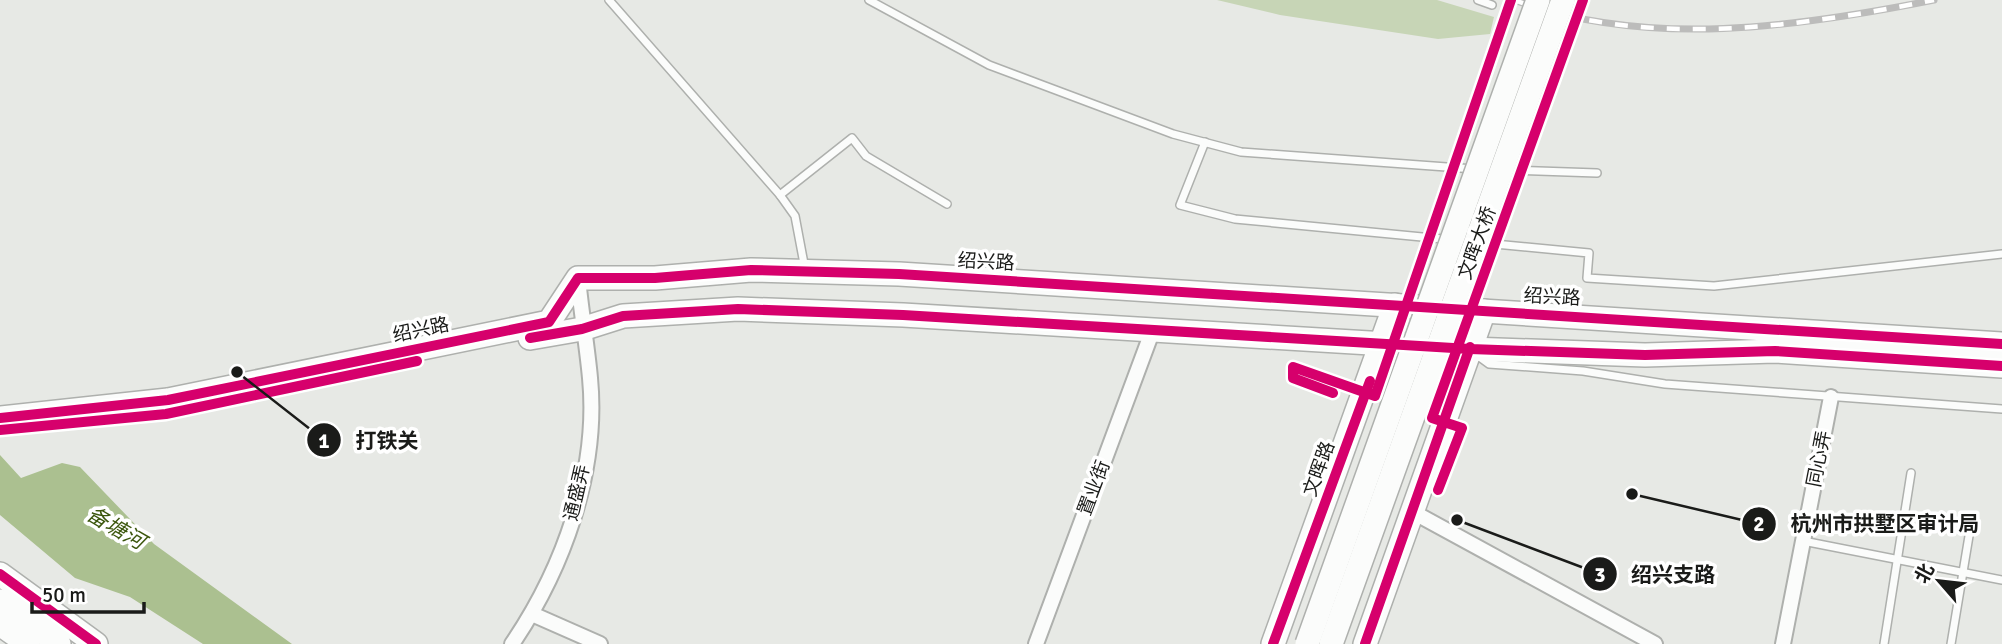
<svg xmlns="http://www.w3.org/2000/svg" width="2002" height="644" viewBox="0 0 2002 644" font-family="Signika,'Noto Sans SC',sans-serif">
	<style>
		.green { fill: #c7d5b6 }
		.water { fill: #abc090 }
		.lines { fill: none; stroke-linecap: round; stroke-linejoin: round }
		.service-casing { stroke: #aeb0ad; stroke-width: 10 }
		.minor-casing { stroke: #aeb0ad; stroke-width: 18 }
		.primary-casing { stroke: #aeb0ad; stroke-width: 26 }
		.service { stroke: #fbfcfb; stroke-width: 7 }
		.minor { stroke: #fbfcfb; stroke-width: 14 }
		.primary { stroke: #fbfcfb; stroke-width: 23 }
		.rail-casing { stroke: #bcbcbb; stroke-width: 7 }
		.rail { stroke: #fff; stroke-width: 4.5; stroke-dasharray: 13; stroke-linecap: butt }
		.primary-bridge-casing { stroke: #aeb0ad; stroke-width: 26; stroke-linecap: butt }
		.primary-bridge { stroke: #fbfcfb; stroke-width: 23 }
		.cycleway-casing { stroke: #fff; stroke-width: 15 }
		.cycleway { stroke: #d6006c; stroke-width: 10 }
		.labels { text-anchor: middle; dominant-baseline: central; stroke-width: 7; stroke-linejoin: round; paint-order: stroke }
		.street-label { font-size: 19px; fill: #1a1b19; stroke: #fff }
		.water-label { font-size: 21px; font-style: italic; fill: #3c570d; stroke: #fff }
		.leader { fill: none; stroke: #1a1b19; stroke-width: 2.5 }
		.callout-dot { fill: #1a1b19; stroke: #fff; stroke-width: 2.5 }
		.mark-label { font-size: 21px; text-anchor: middle; font-weight: bold; fill: #fff }
		.callout-label { font-size: 21px; text-anchor: middle; font-weight: bold; fill: #1a1b19; stroke: #fff; stroke-width: 7; stroke-linejoin: round; paint-order: stroke }
	</style>
	<rect width="100%" height="100%" fill="#e7e9e5"/>
	<!-- green -->
	<path class="green" d="M1217,0H1437L1494,17L1490,34L1438,39L1280,15Z"/>
	<!-- water -->
	<path class="water" d="M0,455L21,478L62,463L80,467L154,544L292,644H203L130,597L75,578L0,515Z"/>
	<g class="lines">
		<defs>
			<g id="service">
				<path d="M609,0L780,195L795,216L805,269"/>
				<path d="M869,0L989,65L1173,134L1241,152L1474,169"/>
				<path d="M1478,0L1492,5"/>
				<path d="M1205,142L1180,205L1235,219L1589,253L1587,278L1714,286L2002,254"/>
				<path d="M1507,170L1597,173"/>
				<path d="M780,195L852,138L866,156L947,204"/>
				<path d="M1478,356L1489,364L1583,371L1665,384L2002,409"/>
				<path d="M1803,541L2002,580"/>
				<path d="M1884,644L1911,473"/>
				<path d="M1951,644L1969,536"/>
			</g>
			<g id="minor">
				<path d="M1413,512L1655,644"/>
				<path d="M532,614L600,644"/>
				<path d="M512,644C563,569 599,471 590,378C587,345 581,311 578,278"/>
				<path d="M1036,644L1152,332"/>
				<path d="M1783,644L1831,397"/>
			</g>
			<g id="primary">
				<path d="M530,338L582,329L623,316L738,309L903,315L1470,349L1645,355L1775,351L2002,366"/>
				<path d="M0,418L168,400L549,322L578,278H655L751,270L899,274L2002,344"/>
				<path d="M0,574L96,644"/>
				<path d="M0,601L59,644"/>
				<path d="M0,624L28,644"/>
				<path d="M1273,644L1395,305"/>
				<path d="M1365,644L1484,311"/>
			</g>
		</defs>
		<!-- service casing -->
		<use href="#service" class="service-casing"/>
		<!-- minor casing -->
		<use href="#minor" class="minor-casing"/>
		<!-- primary casing -->
		<use href="#primary" class="primary-casing"/>
		<!-- service -->
		<use href="#service" class="service"/>
		<!-- minor -->
		<use href="#minor" class="minor"/>
		<!-- primary -->
		<use href="#primary" class="primary"/>
		<defs>
			<path id="rail" d="M1514,0C1648,49 1798,27 1934,0"/>
		</defs>
		<!-- rail casing -->
		<use href="#rail" class="rail-casing"/>
		<!-- rail -->
		<use href="#rail" class="rail"/>
		<defs>
			<g id="primary-bridge">
				<path d="M1307,644L1538,0"/>
				<path d="M1331,644L1563,0"/>
			</g>
		</defs>
		<!-- primary-bridge casing -->
		<use href="#primary-bridge" class="primary-bridge-casing"/>
		<!-- primary-bridge -->
		<use href="#primary-bridge" class="primary-bridge"/>
		<defs>
			<g id="cycleway">
				<path d="M530,338L582,329L623,316L738,309L903,315L1470,349L1645,355L1775,351L2002,366"/>
				<path d="M1333,393L1293,378V367L1375,396L1511,0"/>
				<path d="M0,418L168,400L549,322L578,278H655L751,270L899,274L2002,344"/>
				<path d="M0,430L166,414L417,361"/>
				<path d="M1438,490L1462,428L1432,418L1583,0"/>
				<path d="M0,574L96,644"/>
				<path d="M1273,644L1370,381"/>
				<path d="M1365,644L1470,347"/>
			</g>
		</defs>
		<!-- cycleway casing -->
		<use href="#cycleway" class="cycleway-casing"/>
		<!-- cycleway -->
		<use href="#cycleway" class="cycleway"/>
	</g>
	<g class="labels">
		<!-- street labels -->
		<g class="street-label">
			<text transform="translate(1477 243) rotate(-70)">文晖大桥</text>
			<text transform="translate(986 262) rotate(3)">绍兴路</text>
			<text transform="translate(1552 297) rotate(3)">绍兴路</text>
			<text transform="translate(421 330) rotate(-12)">绍兴路</text>
			<text transform="translate(1819 459) rotate(-79)">同心弄</text>
			<text transform="translate(1319 469) rotate(-70)">文晖路</text>
			<text transform="translate(1094 488) rotate(-69)">置业街</text>
			<text transform="translate(577 493) rotate(-77)">通盛弄</text>
		</g>
		<!-- water labels -->
		<g class="water-label">
			<text transform="translate(116 528) rotate(30)">备塘河</text>
		</g>
	</g>
	<!-- callouts -->
	<path class="leader" d="M237 372L324 440M1632 494L1759 524M1457 520L1600 574"/>
	<g class="callout-dot">
		<circle cx="237" cy="372" r="7"/>
		<circle cx="1632" cy="494" r="7"/>
		<circle cx="1457" cy="520" r="7"/>
		<circle cx="324" cy="440" r="18"/>
		<circle cx="1759" cy="524" r="18"/>
		<circle cx="1600" cy="574" r="18"/>
	</g>
	<g class="mark-label">
		<text x="324" y="448">1</text>
		<text x="1759" y="531">2</text>
		<text x="1600" y="582">3</text>
	</g>
	<g class="callout-label">
		<text x="387" y="448">打铁关</text>
		<text x="1885" y="531">杭州市拱墅区审计局</text>
		<text x="1673" y="582">绍兴支路</text>
	</g>
	<!-- north arrow -->
	<g transform="translate(1939 581) rotate(298)" stroke="#ffffff" stroke-width="5" paint-order="stroke">
	<path d="M0-5L12 26L0 18L-12 26Z" fill="#1a1b19"/>
	<text y="-10" font-size="19" font-weight="bold" text-anchor="middle" fill="#1a1b19">北</text>
	</g>
	<!-- scale -->
	<path d="M32 602v10h112v-10" fill="none" stroke="#1a1b19" stroke-width="3.5"/>
	<text x="42" y="602" font-size="21" fill="#1a1b19" stroke="#ffffff" stroke-width="5" paint-order="stroke">50 m</text>
</svg>
